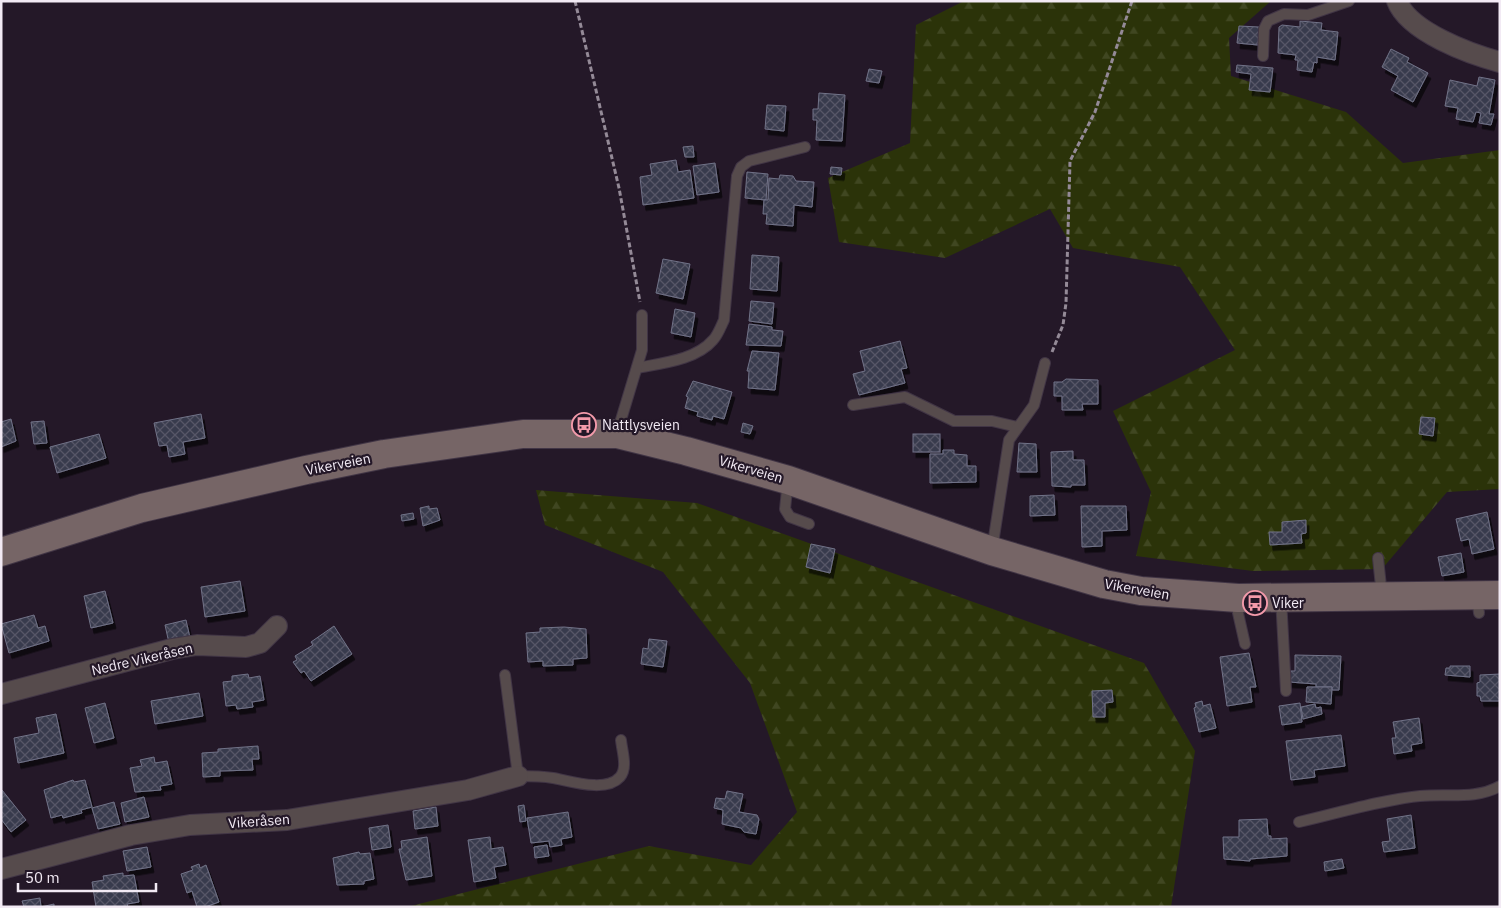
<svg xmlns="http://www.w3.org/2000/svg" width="1501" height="908" viewBox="0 0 1501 908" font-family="'IBM Plex Sans',sans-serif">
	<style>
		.forest { fill: url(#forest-firs) }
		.building { fill: url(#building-cross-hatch); stroke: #717388; filter: url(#shadow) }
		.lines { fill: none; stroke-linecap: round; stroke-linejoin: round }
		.lane-casing { stroke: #413545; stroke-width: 12 }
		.street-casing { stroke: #413545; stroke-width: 22 }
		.secondary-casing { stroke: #413545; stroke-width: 30 }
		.path { stroke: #948a97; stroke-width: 3; stroke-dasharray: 5 2.5; stroke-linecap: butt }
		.lane { stroke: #564b4c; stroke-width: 10 }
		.street { stroke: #564b4c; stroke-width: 20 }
		.secondary { stroke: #766566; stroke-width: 28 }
		.labels { text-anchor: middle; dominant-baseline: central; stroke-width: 4.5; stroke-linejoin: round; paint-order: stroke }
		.poi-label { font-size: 14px; fill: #f2eaf4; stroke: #241828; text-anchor: start }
		.street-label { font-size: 14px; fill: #f2eaf4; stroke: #241828 }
	</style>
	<defs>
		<pattern id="forest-firs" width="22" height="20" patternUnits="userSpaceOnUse" patternTransform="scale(1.25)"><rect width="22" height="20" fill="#2b3309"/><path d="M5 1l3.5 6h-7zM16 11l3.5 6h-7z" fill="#404721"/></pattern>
		<pattern id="building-cross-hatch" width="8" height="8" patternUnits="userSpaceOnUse" patternTransform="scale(1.25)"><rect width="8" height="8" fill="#393a4d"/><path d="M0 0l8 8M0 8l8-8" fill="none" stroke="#565767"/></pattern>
		<filter id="shadow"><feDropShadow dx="3" dy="5.5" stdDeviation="0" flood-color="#0009"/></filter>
	</defs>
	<rect width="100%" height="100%" fill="#241828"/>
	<!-- forest -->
	<g class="forest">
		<path d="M964,1H1271L1229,38L1231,76L1346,112L1403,163L1500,150V489L1447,492L1382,569L1253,571L1136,556L1151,492L1113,411L1235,350L1180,267L1073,248L1050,209L945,258L839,242L828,178L910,143L916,25Z"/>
		<path d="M536,490L697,503L1144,663L1195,751L1171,907H407L649,846L751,865L797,812L750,683L663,572L545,525Z"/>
	</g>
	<!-- building -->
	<g class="building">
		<path d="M1300,21L1322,23L1321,30L1338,32L1335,60L1317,57V63L1314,62L1312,72L1297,70L1298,60H1295L1296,55L1278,53L1279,27L1282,25L1300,27Z"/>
		<path d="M1239,26L1259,27L1258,45L1237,43Z"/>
		<path d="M1391,49L1409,58L1407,62L1428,73L1413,102L1391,90L1398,76L1382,67Z"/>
		<path d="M1237,65L1273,68L1270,92L1249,90L1251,74L1236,72Z"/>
		<path d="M869,69L882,71L879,83L866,81Z"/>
		<path d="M1479,77L1495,80L1489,114H1494L1491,125L1479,123L1481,113L1476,112L1473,122L1456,119L1458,108L1445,106L1450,80L1477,86Z"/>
		<path d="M819,93L845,95L842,141L816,140L817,120H813V109H818Z"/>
		<path d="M767,105L786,106L784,131L765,129Z"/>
		<path d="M693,146L694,157H685L683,147Z"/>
		<path d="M676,160L678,172L690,170L694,198L643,205L640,177L652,175L650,164Z"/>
		<path d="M715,163L719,192L697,195L693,166Z"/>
		<path d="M831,167L842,168L841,175L830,174Z"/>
		<path d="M747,172L768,174L766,200L745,198Z"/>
		<path d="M780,175L793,176L796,181L814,182L812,207L794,205L793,226L766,224L767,214H763L764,200H768L769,178L779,179Z"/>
		<path d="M752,255L779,257L777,291L750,289Z"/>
		<path d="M663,259L690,264L683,299L656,293Z"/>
		<path d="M751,301L774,303L772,324L749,321Z"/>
		<path d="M675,309L695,313L691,337L671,333Z"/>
		<path d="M749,324L772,327V330L783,331L781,346L746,345Z"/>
		<path d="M900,341L907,368L901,369L905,383L859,395L853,374L865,371L860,351Z"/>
		<path d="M752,351L779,353L775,390L748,388L749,371H747Z"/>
		<path d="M1066,379L1098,380V404H1082L1083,410H1062V396H1054V382H1062Z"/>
		<path d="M693,381L732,392L724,419L713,416L712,420L697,416L698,412L685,408L688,397L686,396Z"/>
		<path d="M201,414L205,438L183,442L185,454L169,457L167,445L159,446L154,423Z"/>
		<path d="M1421,417L1435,418L1433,436L1419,434Z"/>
		<path d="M11,419L16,441L1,447V422Z"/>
		<path d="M44,421L47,443L34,444L31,422Z"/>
		<path d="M743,423L753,426L750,434L741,432Z"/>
		<path d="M99,434L106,458L57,473L50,447Z"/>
		<rect x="913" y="434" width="27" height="18"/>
		<path d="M1019,443L1036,444L1037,472H1017Z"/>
		<path d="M943,450H954V454L967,455V466H976V482L930,483V454H943Z"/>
		<path d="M1073,451V460H1084L1085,485H1071V487L1052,486L1051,452Z"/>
		<path d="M1054,495L1055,515L1030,516V496Z"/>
		<path d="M429,506V509L437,508L440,520L423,526L420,508Z"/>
		<path d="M1081,506H1126L1127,530L1102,531V546L1082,547Z"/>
		<path d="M1487,512L1494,549L1472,554L1469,539L1461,541L1456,519Z"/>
		<path d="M413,513L414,519L402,521L401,515Z"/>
		<path d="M1306,520V533L1301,534L1302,543L1270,545L1269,532H1282V522Z"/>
		<path d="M811,544L835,549L830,573L806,567Z"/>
		<path d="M1461,553L1464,572L1442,576L1438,557Z"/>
		<path d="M240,581L245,611L205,617L201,587Z"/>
		<path d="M105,591L113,623L91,628L84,596Z"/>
		<path d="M34,615L38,628L45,626L49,641L9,653L1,624Z"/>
		<path d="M186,620L190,638L169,643L165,625Z"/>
		<path d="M334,626L352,654L311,681L304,671L301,673L293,662L297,660L295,656L313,645L311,642Z"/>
		<path d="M564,627L586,629L587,658L573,659V665L543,666V661L528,662L526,633L540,632V628Z"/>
		<path d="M649,639L667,641L663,667L641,664L643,648L648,649Z"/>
		<path d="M1249,653L1256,687H1250L1252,702L1227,706L1220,657Z"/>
		<path d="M1295,655L1341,656L1339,690H1332V687H1316V684L1289,682L1290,671H1295Z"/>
		<path d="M1450,666H1470V677L1445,675L1446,668H1450Z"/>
		<path d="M248,674L249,678L260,676L264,700L252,702L253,707L237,709L236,705L226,706L223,682L232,681V676Z"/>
		<path d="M1500,674V701H1481L1480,696H1477V683L1480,682V675Z"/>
		<path d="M1307,687H1332L1331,704L1306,702Z"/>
		<path d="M1112,690L1113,702L1105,703V717H1093L1092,691Z"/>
		<path d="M199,693L203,716L155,724L151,701Z"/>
		<path d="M1202,701L1203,706L1210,704L1216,728L1199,732L1194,708L1196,707L1195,703Z"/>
		<path d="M105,703L114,738L94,743L85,708Z"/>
		<path d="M1300,703L1302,722L1282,725L1279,706Z"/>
		<path d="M1315,704L1316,708L1321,707L1322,714L1303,719L1301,707Z"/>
		<path d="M56,714L64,753L18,763L14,738L39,733L36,718Z"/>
		<path d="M1419,718L1422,743L1411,745L1412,751L1394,754L1392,738H1396L1393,722Z"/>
		<path d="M1341,735L1345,766L1314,770L1315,777L1291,780L1286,741Z"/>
		<path d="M258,746L259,759H252L253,770L220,771V776L203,777L202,753L218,752V749Z"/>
		<path d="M154,757L155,763L167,761L172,784L160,786L161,790L135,792L130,768L142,766L140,760Z"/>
		<path d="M73,780L74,782L85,780L92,807L81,810L82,813L63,818L62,815L51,818L44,790Z"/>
		<path d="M2,790L26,820L11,832L1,819Z"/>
		<path d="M727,791L743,794L739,812L757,815L759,819L756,834L744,832L741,828L722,824L723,810L714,808L716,798L725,799Z"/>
		<path d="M144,797L149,817L125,822L121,803Z"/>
		<path d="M114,802L120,824L98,829L92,808Z"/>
		<path d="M524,805L526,821L520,822L518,806Z"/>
		<path d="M436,807L438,826L415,829L413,811Z"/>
		<path d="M568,812L572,837L561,839L562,845L550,847L549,841L531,843L527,818Z"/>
		<path d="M1411,815L1415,848L1384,852L1382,842L1390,841L1387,819Z"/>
		<path d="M1267,819L1268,836H1271V839L1287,838V856L1250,859V861L1224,859L1223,837H1239V820Z"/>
		<path d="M388,825L391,847L372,850L369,828Z"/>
		<path d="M427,837L432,876L406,880L399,849H402L401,841Z"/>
		<path d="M490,837L491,849L503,847L506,865L494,867L496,878L474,882L468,840Z"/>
		<path d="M547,845L549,856L535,858L534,847Z"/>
		<path d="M147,847L151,867L127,871L123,851Z"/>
		<path d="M359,852L360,854L370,853L374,879L364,881V884L337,885L333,858Z"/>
		<path d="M1342,859L1344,868L1325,871L1324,862Z"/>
		<path d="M199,864L200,868L206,865L219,902L205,907H197L192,891L187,893L181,874L193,870L191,867Z"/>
		<path d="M123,873V876L134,875L139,902L127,904L128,907H96L92,882L104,880L103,876Z"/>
		<path d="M40,898L41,907L54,904V907H24L22,901Z"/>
	</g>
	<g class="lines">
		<defs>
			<g id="lane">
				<path d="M1263,56L1264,29L1268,21L1284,14L1308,15L1349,1"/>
				<path d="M637,368C662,363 696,360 713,340C718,335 721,326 724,320L737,176L741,167L749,161L805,147"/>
				<path d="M853,405L905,397L954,421H992L1017,427"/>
				<path d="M617,433L642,350V315"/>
				<path d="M788,480L785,509L790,517L809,524"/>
				<path d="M992,550L1009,440L1034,405L1045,363"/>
				<path d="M1378,558L1382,596"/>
				<path d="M1477,596L1479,613"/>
				<path d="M1238,598V613L1245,644"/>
				<path d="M1281,598L1286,691"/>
				<path d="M505,675L518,776C529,776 541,776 553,778C570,781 606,793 620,777C628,768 622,751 621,740"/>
				<path d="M1299,822C1339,813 1380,800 1420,796C1448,793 1475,800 1500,786"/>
			</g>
			<g id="street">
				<path d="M1397,1C1409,32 1470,54 1500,62"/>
				<path d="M1,694L172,649L197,645L246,647L260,643L277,626"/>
				<path d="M1,869L131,835L190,825L287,820L468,790L518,776"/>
			</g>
			<path id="secondary" d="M1,552L142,508L306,470L384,454L523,434H617L686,451L788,480L992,551L1104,584L1141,591L1238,598L1500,595"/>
		</defs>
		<!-- lane casing -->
		<use href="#lane" class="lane-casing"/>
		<!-- street casing -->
		<use href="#street" class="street-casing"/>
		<!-- secondary casing -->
		<use href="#secondary" class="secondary-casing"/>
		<!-- path -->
		<g class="path">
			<path d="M575,1L619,188L640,302"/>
			<path d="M1052,352L1063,325L1066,303L1070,161L1095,112L1132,1"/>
		</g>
		<!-- lane -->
		<use href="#lane" class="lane"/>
		<!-- street -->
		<use href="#street" class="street"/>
		<!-- secondary -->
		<use href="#secondary" class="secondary"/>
	</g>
	<!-- icons -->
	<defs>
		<symbol id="bus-ring" viewBox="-11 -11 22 22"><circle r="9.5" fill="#241828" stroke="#f39aaa" stroke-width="1.5"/><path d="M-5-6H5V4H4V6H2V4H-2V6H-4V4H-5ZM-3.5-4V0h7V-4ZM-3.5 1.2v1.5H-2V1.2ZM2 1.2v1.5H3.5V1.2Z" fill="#f39aaa"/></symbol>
	</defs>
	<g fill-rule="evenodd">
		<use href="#bus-ring" x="570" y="411" width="28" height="28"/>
		<use href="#bus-ring" x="1241" y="589" width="28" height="28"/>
	</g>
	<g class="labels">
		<!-- poi labels -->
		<g class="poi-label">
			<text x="602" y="425">Nattlysveien</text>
			<text x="1272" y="603">Viker</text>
		</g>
		<!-- street labels -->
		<g class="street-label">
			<text transform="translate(338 464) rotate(-11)">Vikerveien</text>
			<text transform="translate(751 469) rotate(16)">Vikerveien</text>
			<text transform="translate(1137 589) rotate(10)">Vikerveien</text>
			<text transform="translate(142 659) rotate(-13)">Nedre Vikeråsen</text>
			<text transform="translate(259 821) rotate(-4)">Vikeråsen</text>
		</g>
	</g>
	<!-- border -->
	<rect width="1501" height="908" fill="none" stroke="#f2eaf4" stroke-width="5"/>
	<!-- scale -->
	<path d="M18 883v8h138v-8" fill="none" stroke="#f2eaf4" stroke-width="2.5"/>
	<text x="25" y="883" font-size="15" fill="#f2eaf4" stroke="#241828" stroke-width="4" paint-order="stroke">50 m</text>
</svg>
